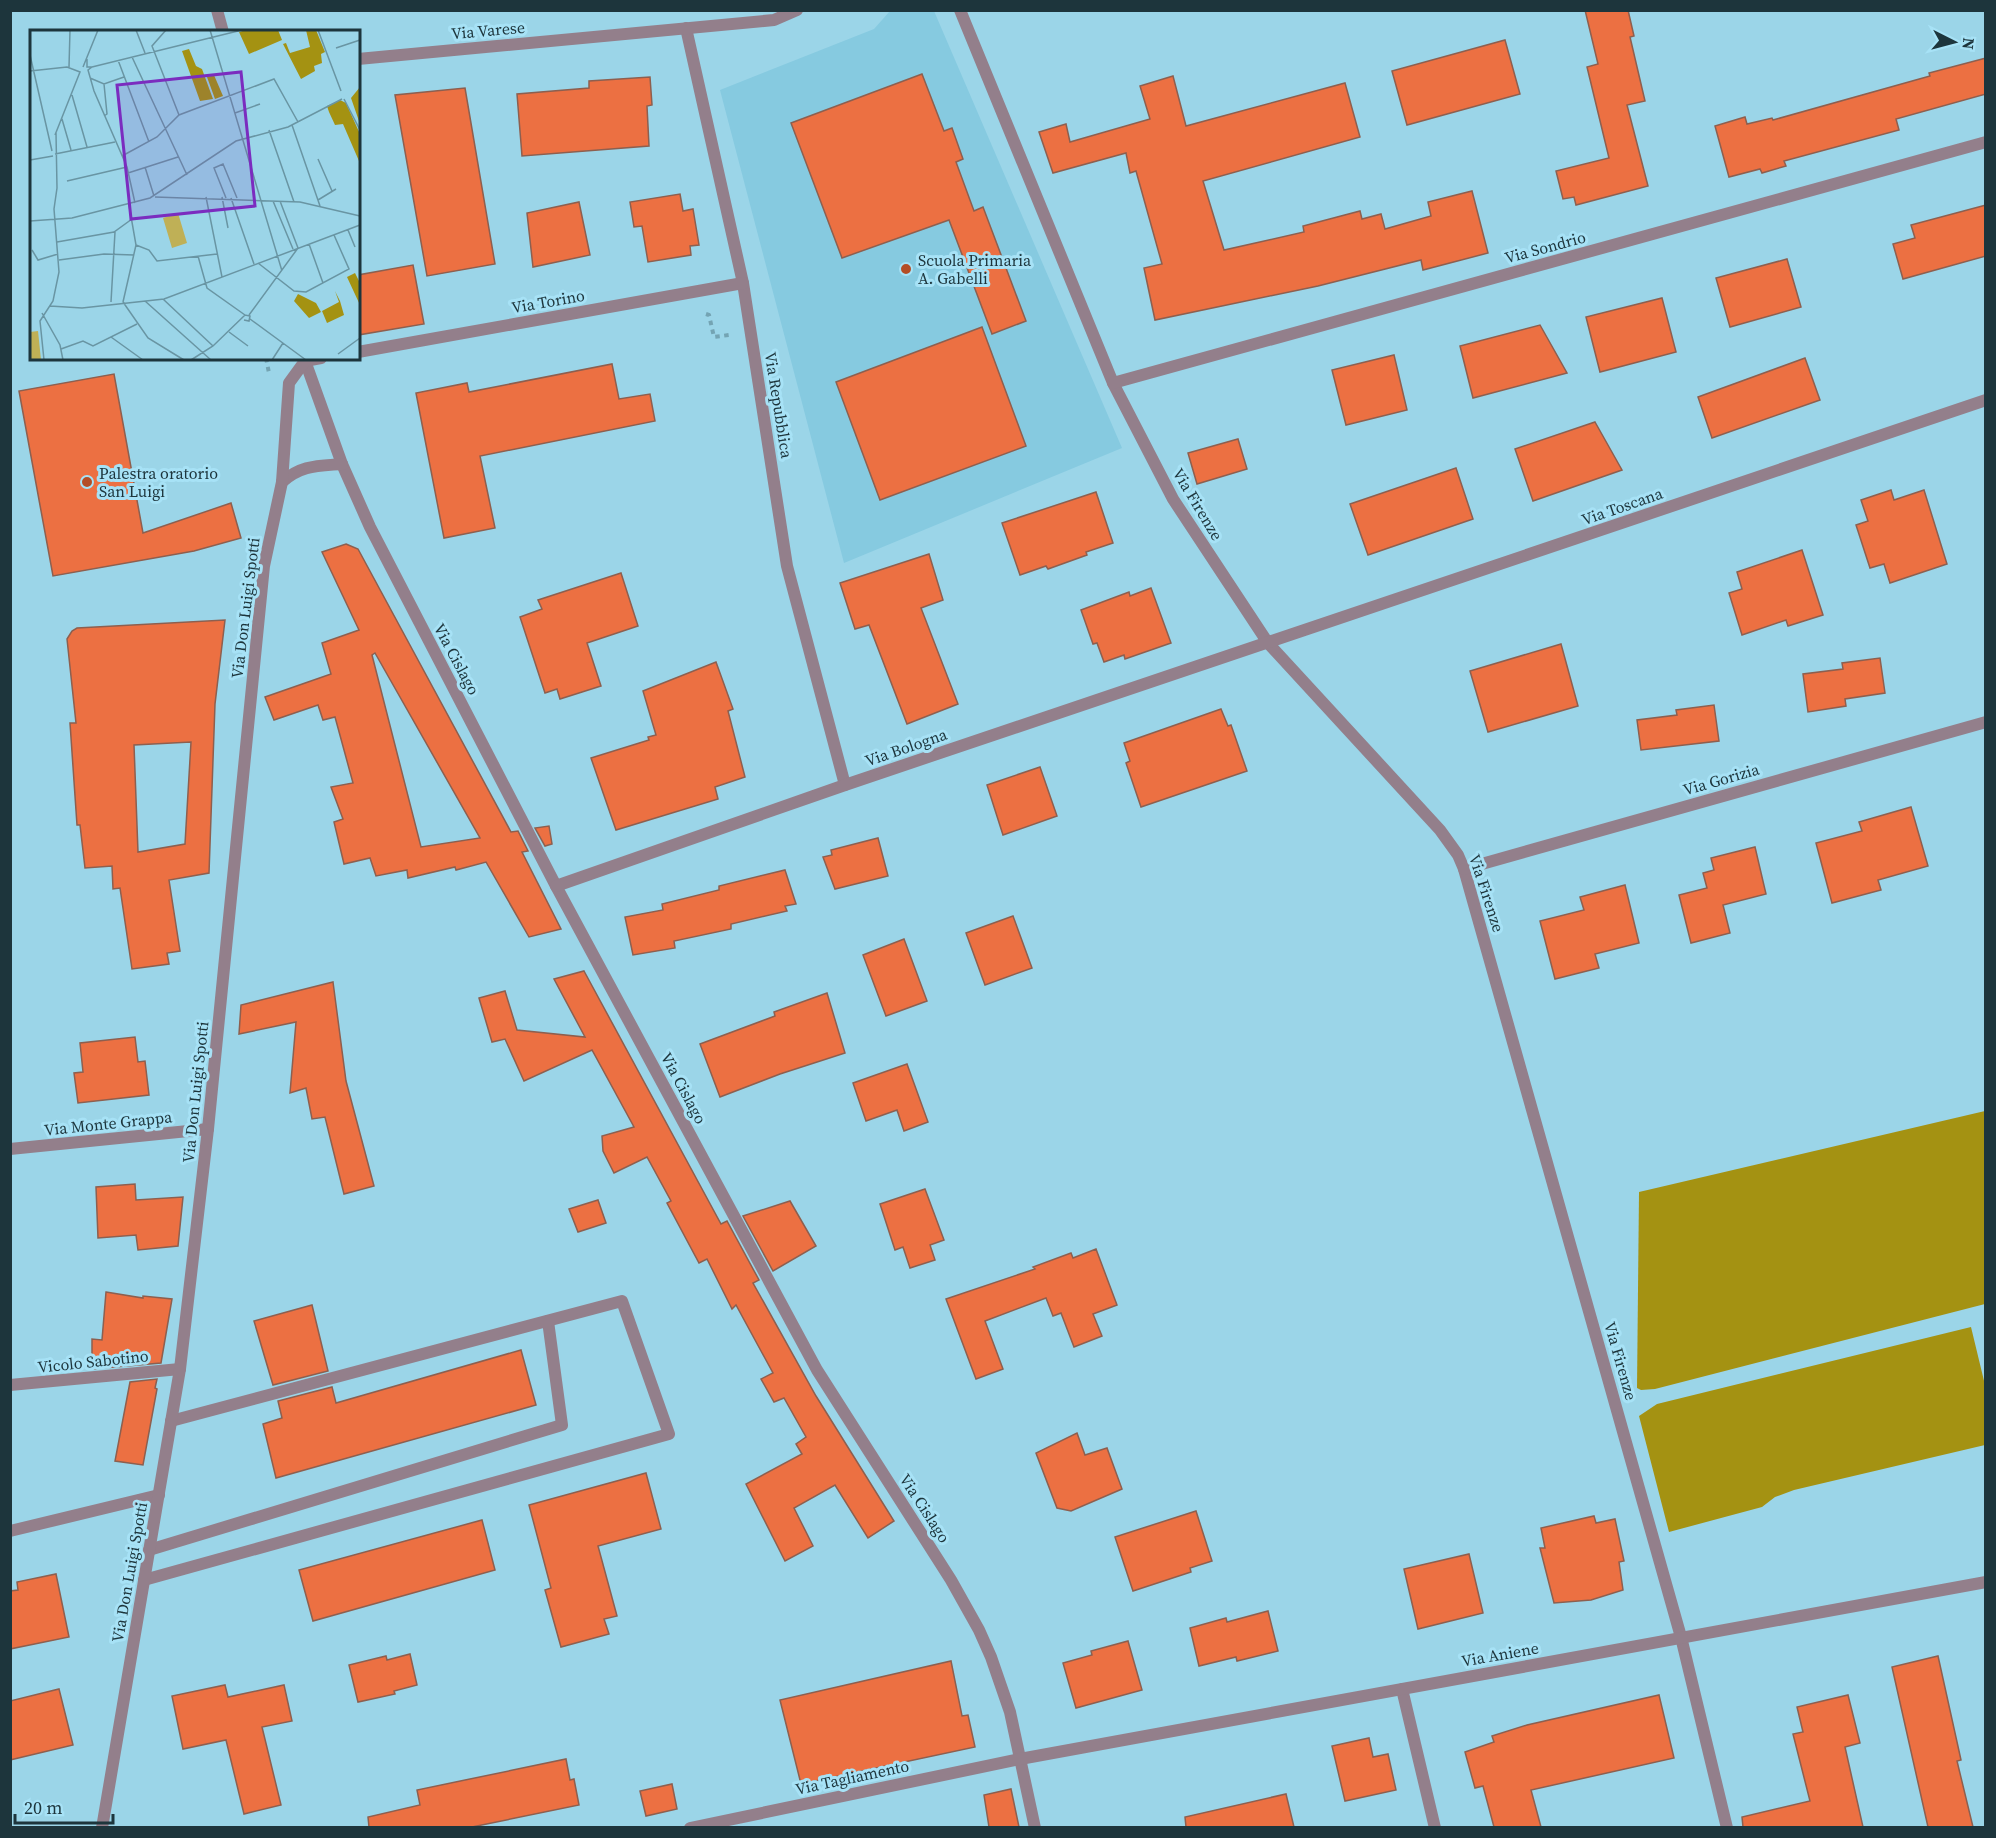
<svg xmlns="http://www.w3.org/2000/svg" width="1996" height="1838" viewBox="0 0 1996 1838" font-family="'Source Serif 4',serif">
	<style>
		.built { fill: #86cae0 }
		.forest { fill: #a49212 }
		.building { fill: #ec7042; stroke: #8d5f4f; stroke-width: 1.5; fill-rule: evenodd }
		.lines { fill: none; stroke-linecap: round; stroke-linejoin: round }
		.path { stroke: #74a4b3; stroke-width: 4; stroke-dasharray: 4.5 4.5; stroke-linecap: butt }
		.street { stroke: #937f8b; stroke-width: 12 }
		.poi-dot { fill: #b44d25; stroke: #a7e2f6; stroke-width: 2 }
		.labels { text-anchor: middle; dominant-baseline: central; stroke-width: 6; stroke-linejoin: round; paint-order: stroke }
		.street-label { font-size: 16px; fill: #1d353c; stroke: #a7e2f6 }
		.poi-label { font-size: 16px; fill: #1d353c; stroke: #a7e2f6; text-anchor: start }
		.inset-road { fill: none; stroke: #6995a3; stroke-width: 1.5 }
		.view { fill: #7b2cbf; fill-opacity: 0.15; stroke: #7b2cbf; stroke-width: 3 }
		.inset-edge { fill: none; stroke: #1d353c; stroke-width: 3 }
	</style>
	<rect width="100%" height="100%" fill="#9bd5e8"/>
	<!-- built -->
	<path class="built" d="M890,11H934L1122,448L844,563L720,90L874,29Z"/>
	<!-- forest -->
	<g class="forest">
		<path d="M1985,1111V1304L1655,1389L1641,1390L1637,1388L1639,1192Z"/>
		<path d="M1971,1327L1985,1385V1445L1794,1490L1775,1497L1762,1507L1669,1532L1639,1416L1657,1404Z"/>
	</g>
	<!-- building -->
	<g class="building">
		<path d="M1585,10H1628L1634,36L1630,37L1645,101L1627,105L1648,186L1576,205L1574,197L1563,199L1556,171L1609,158L1587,67L1598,64Z"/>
		<path d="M1505,40L1520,94L1407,125L1392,71Z"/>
		<path d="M1986,58V94L1896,119L1899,130L1784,161L1786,166L1762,173L1760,169L1729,177L1715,126L1745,117L1747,124L1772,118L1773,120L1930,76L1929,73Z"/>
		<path d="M922,74L944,131L952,128L963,159L956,162L974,211L983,207L1026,321L992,334L949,220L842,258L791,123Z"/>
		<path d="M1173,76L1186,126L1345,83L1360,137L1203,181L1224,250L1304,232L1303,226L1360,211L1362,219L1381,214L1385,229L1431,216L1428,202L1472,191L1488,253L1423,270L1421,260L1318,286L1155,320L1144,268L1162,264L1136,171L1130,173L1126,153L1053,173L1039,132L1066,124L1070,142L1150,119L1140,86Z"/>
		<path d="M650,77L652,105L647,106L649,146L522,156L517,94L589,88V81Z"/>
		<path d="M465,88L495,264L427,276L395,95Z"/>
		<path d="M680,194L683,211L693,209L699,245L690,246L691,255L648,262L642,226L634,227L630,202Z"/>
		<path d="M579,202L590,255L533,267L527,213Z"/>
		<path d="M1986,205V256L1903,279L1893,244L1915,238L1911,225Z"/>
		<path d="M1787,259L1801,307L1730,327L1716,278Z"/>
		<path d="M413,265L424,324L358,335V275Z"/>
		<path d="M1662,298L1676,352L1600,372L1586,317Z"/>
		<path d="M1540,325L1567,373L1473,398L1460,346Z"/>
		<path d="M982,327L1026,446L880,500L836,382Z"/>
		<path d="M1394,355L1407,410L1346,425L1332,370Z"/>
		<path d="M1805,358L1820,400L1712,438L1698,397Z"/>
		<path d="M612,364L619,399L650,394L655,421L480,456L495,528L444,538L416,393L467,383L469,392Z"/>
		<path d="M114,374L143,533L231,503L241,538L194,551L53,576L19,391Z"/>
		<path d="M1595,422L1622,470L1533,501L1515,449Z"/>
		<path d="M1238,439L1247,469L1197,484L1188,453Z"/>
		<path d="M1456,468L1473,519L1368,555L1350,504Z"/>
		<path d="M1891,490L1894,500L1924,490L1947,564L1890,583L1884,564L1870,568L1856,525L1868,521L1861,500Z"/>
		<path d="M1096,492L1113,543L1086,552L1087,555L1048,569L1046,566L1020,575L1002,523Z"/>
		<path d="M346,544L358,549L511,832L518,831L528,851L522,852L561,929L529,937L486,862L456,870L455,867L408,878L407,870L376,876L370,858L344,864L334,822L343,819L331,787L353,783L335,717L323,720L318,705L274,720L265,697L331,674L322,643L359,630L322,552ZM375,653L480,838L421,847L372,655Z"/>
		<path d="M1802,550L1823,615L1788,626L1786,620L1742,635L1729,593L1742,589L1737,572Z"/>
		<path d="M929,554L943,600L921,608L958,704L907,724L869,625L855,629L840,583Z"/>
		<path d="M621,573L638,626L587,643L601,686L560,699L557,689L545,693L520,617L542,609L538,600Z"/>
		<path d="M1151,588L1171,643L1125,659L1124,655L1104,662L1097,643L1093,644L1081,610L1129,592L1130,596Z"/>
		<path d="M225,620L215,704L209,873L169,880L180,951L167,953L169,964L132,969L120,888L113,889L112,866L85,868L80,825H77L70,723H76L67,639L72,631L77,628ZM191,742L185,844L138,852L134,745Z"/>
		<path d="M1561,644L1578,706L1488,732L1470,671Z"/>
		<path d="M1880,658L1885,693L1845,699L1846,706L1808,712L1803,674L1843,669L1842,663Z"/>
		<path d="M716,662L733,709L728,711L745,777L715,787L718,799L616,830L591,758L649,740L648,737L656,735L643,691Z"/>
		<path d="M1714,705L1719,741L1641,750L1637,720L1677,715L1676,710Z"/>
		<path d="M1221,709L1228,726L1231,725L1247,771L1141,807L1126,763L1130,761L1124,743Z"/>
		<path d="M1040,767L1057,816L1003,835L987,785Z"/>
		<path d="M1911,807L1928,866L1878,880L1881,890L1832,903L1816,843L1862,831L1859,822Z"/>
		<path d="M549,826L552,844L545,846L535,828Z"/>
		<path d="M878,838L888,876L835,889L823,857L832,855L831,850Z"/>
		<path d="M1755,847L1766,894L1723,905L1730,933L1691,943L1679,895L1707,888L1703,873L1714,870L1711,858Z"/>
		<path d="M785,870L796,904L785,906L787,911L731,924V929L674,941L675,948L633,955L625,917L663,910L662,904L719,890V886Z"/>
		<path d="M1625,885L1639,943L1595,954L1599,968L1555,979L1540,921L1584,910L1580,897Z"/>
		<path d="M1013,916L1032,968L985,985L966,933Z"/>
		<path d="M904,939L927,1001L886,1016L863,955Z"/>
		<path d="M584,971L721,1224L727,1221L759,1280L753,1283L816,1396L894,1521L868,1538L835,1485L794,1508L813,1546L785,1561L746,1484L802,1454L796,1444L806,1437L784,1398L774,1402L761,1379L773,1373L736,1305L732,1309L707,1259L699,1263L667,1203L671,1201L647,1157L614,1173L603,1151L602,1136L634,1127L592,1050L524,1081L505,1039L492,1042L479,998L505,991L517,1030L585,1037L554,979Z"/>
		<path d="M333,982L346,1081L374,1186L344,1194L325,1117L312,1119L306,1088L290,1093L296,1022L239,1034L241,1005Z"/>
		<path d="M827,993L845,1053L780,1074L720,1097L700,1044L775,1016L774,1012Z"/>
		<path d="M135,1037L138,1062L145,1061L149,1095L78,1103L74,1073L83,1072L80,1043Z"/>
		<path d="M907,1064L928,1122L904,1131L897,1110L866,1121L853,1083Z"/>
		<path d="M135,1184L136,1200L183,1197L178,1246L138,1250L136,1235L98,1238L96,1187Z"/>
		<path d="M925,1189L944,1240L930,1245L935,1260L910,1268L903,1247L895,1250L880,1204Z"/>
		<path d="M598,1200L606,1223L578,1232L569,1209Z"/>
		<path d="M790,1201L816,1246L773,1271L743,1216Z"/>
		<path d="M1096,1249L1117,1305L1093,1314L1102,1336L1074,1347L1061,1313L1053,1316L1046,1298L985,1321L1003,1369L976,1379L946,1299L1035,1269L1033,1267L1071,1253L1073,1258Z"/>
		<path d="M106,1292L143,1298V1296L172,1299L161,1363L92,1369V1339L102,1340Z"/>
		<path d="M312,1305L328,1371L273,1385L254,1321Z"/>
		<path d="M521,1350L536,1405L276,1478L263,1424L282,1418L278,1401L332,1387L336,1403Z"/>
		<path d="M157,1379L155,1388L157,1389L143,1465L115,1461L130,1382Z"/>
		<path d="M1077,1433L1085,1455L1107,1448L1122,1489L1071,1511L1057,1508L1036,1453Z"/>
		<path d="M646,1473L661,1529L598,1546L617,1616L604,1619L609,1634L561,1647L545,1590L551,1588L529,1505Z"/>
		<path d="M1196,1511L1212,1561L1190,1568L1191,1572L1133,1591L1115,1537Z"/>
		<path d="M1594,1516L1596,1523L1615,1519L1624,1561L1619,1562L1623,1590L1591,1600L1554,1603L1540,1548H1545L1541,1528Z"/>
		<path d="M482,1520L495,1570L313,1621L299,1570Z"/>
		<path d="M1469,1554L1483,1613L1418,1629L1404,1569Z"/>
		<path d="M56,1574L69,1637L10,1649V1591L18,1590L17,1582Z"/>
		<path d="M1268,1611L1278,1651L1237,1661L1236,1657L1199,1666L1190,1628L1226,1618L1227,1622Z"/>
		<path d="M1128,1641L1142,1690L1076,1708L1063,1663L1092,1655L1091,1651Z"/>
		<path d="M410,1654L417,1685L394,1691L395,1694L358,1702L349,1665L386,1656L387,1660Z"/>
		<path d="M1938,1656L1961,1760L1957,1761L1973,1827H1928L1892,1667Z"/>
		<path d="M951,1661L962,1716L968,1715L975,1747L801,1784L780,1700Z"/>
		<path d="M225,1685L228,1697L284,1685L292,1721L262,1727L281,1805L244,1814L226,1740L183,1749L172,1696Z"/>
		<path d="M59,1689L73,1745L10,1760V1701Z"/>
		<path d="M1659,1695L1674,1758L1531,1790L1541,1827H1494L1483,1786L1475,1788L1465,1752L1494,1742L1492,1736L1527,1725Z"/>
		<path d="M1848,1695L1860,1743L1845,1747L1863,1827H1743L1742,1817L1810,1801L1793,1734L1803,1732L1797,1707Z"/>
		<path d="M1369,1738L1373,1757L1388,1754L1396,1790L1345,1801L1332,1746Z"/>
		<path d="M566,1759L570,1780L574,1779L579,1805L472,1827H369L368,1817L420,1805L417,1790Z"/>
		<path d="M672,1784L677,1809L646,1816L640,1791Z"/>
		<path d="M1011,1789L1019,1827H989L984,1795Z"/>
		<path d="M1286,1794L1294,1827H1186L1185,1817Z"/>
	</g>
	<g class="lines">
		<!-- path -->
		<g class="path">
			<path d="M706,314L709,315L714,337L729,335"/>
			<path d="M266,358L269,373"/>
		</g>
		<!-- street -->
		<g class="street">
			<path d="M217,10L223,32"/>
			<path d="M960,10L1113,383L1173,499L1268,643L1440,830L1458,855L1464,869L1681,1637L1727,1828"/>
			<path d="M686,28L743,283L787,566L845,785"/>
			<path d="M358,59L774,20L797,10"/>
			<path d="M358,352L743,283"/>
			<path d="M304,358L342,464L370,527L556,886L817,1370L951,1580L979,1630L991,1657L1010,1712L1035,1828"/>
			<path d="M305,361L321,358"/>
			<path d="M1113,383L1986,142"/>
			<path d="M282,482C301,465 317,466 342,464"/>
			<path d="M1464,869L1986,722"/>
			<path d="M556,886L845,785L1986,400"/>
			<path d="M10,1149L208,1129"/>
			<path d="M10,1385L180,1369"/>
			<path d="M10,1531L159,1495"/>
			<path d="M149,1550L562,1425L548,1321"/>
			<path d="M144,1580L669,1434L622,1301L171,1421"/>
			<path d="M1402,1689L1435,1828"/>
			<path d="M102,1828L180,1369L208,1129L264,566L282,482L289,383L305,361"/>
			<path d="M690,1828L1020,1759L1986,1582"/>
		</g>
	</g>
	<!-- markers -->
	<g class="poi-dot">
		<circle cx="906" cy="269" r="6"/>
		<circle cx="87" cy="482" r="6"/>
	</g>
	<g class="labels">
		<!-- street labels -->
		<g class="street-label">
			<text transform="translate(488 30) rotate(-5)">Via Varese</text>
			<text transform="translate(1545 247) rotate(-15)">Via Sondrio</text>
			<text transform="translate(548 301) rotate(-10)">Via Torino</text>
			<text transform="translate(779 405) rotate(81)">Via Repubblica</text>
			<text transform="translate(1198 504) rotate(59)">Via Firenze</text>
			<text transform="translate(1622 506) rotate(-19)">Via Toscana</text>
			<text transform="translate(245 608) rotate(-83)">Via Don Luigi Spotti</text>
			<text transform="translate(457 659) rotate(62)">Via Cislago</text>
			<text transform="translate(906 747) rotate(-19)">Via Bologna</text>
			<text transform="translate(1721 779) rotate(-16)">Via Gorizia</text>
			<text transform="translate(1487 893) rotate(72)">Via Firenze</text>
			<text transform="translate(684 1088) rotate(62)">Via Cislago</text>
			<text transform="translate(195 1092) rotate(-84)">Via Don Luigi Spotti</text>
			<text transform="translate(108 1123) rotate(-6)">Via Monte Grappa</text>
			<text transform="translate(93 1361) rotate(-6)">Vicolo Sabotino</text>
			<text transform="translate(1621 1361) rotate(74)">Via Firenze</text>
			<text transform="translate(925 1508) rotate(57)">Via Cislago</text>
			<text transform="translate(129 1572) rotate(-80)">Via Don Luigi Spotti</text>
			<text transform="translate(1500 1654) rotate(-10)">Via Aniene</text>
			<text transform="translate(852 1777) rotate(-12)">Via Tagliamento</text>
		</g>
		<!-- poi labels -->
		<g class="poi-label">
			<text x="918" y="260">Scuola Primaria<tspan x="918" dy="18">A. Gabelli</tspan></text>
			<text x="99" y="473">Palestra oratorio<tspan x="99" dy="18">San Luigi</tspan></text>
		</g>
	</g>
	<!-- overview -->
	<g transform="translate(30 30)">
		<rect width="330" height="330" fill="#9bd5e8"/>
		<path d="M148,183L157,213L142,218L133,188ZM8,301L11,330H0V302Z" fill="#bfb056"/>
		<path d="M216,0H248L252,10L219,24L209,2ZM276,0H286L295,22L291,24L292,33L284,36L285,41L271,49L253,14L256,13L260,23L280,17ZM159,19L166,36L172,39L183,69L170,71L152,21ZM184,45L193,66L185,69L177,47ZM330,57V94L321,68ZM310,70L316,73L330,104L329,131L313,94L305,95L299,82L297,76ZM325,243L330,253V275L317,247ZM305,261L310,271L314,285L297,293L292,281L309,272ZM268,264L286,273L291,282L279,288L264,271Z" fill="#a49212"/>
		<path class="inset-road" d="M106,0L115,23M136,0L122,16L149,85M180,0L252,241M288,0L311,61M306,18L330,10M0,25L22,121M102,27L157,145M57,29V37H62L212,0M88,30L119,112M39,37L40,0M53,37L68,0M62,37L58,40L64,61L97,137L105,173M0,41L37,37L50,42L25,105M60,48L74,54L94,47M42,65L57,117M314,69L330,100M205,83L230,74M74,86L77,84L74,54M32,89L41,120M262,95L290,176M239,100L264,172M25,124L85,112M92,126L127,107L149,85L244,49L268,92M288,129L302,161M0,130L23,126M115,137L124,166M98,143L148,127M37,151L97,137M125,167L270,172L330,186M176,167L192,247M192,167L198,198M196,168L184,138L193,134L207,168M201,168L224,234M288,170L306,159M243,171L263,219M250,171L268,218M0,191L42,188L120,168L206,111L258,97L312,69M318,200L325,217M27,212L84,202L102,189M279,214L293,253M106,215L119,220L127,231L187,224M2,220L8,230L28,224M168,226L177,258L215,285M29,230L74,224L104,225M228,233L264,261L276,262L319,239L304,205M133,269L183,316M115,271L181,330M81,272L85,202M93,272L106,215L99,175M93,272L118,308L154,330M20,276L52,278L134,269L330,195M12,283L30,315L33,330M219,285L268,218M220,289L276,330M199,302L218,316M81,307L113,330M31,319L53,311L63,316L107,294M308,324L330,308M14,330L10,291L23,271L29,242L24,179L27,158L26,103M161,330L183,316L215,285L220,286L219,291L214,290M242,330L253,313"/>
		<path class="view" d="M211,42L225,176L101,189L87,55Z"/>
		<rect width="330" height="330" class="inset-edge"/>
	</g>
	<!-- border -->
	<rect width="1996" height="1838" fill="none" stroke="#1d353c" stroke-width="24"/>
	<!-- north arrow -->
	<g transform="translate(1954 42) rotate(96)" stroke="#a7e2f6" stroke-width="4.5" paint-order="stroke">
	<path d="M0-4.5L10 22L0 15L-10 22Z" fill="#1d353c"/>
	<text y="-9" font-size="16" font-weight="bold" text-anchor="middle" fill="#1d353c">N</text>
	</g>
	<!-- scale -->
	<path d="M15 1814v9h98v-9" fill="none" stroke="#1d353c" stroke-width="3"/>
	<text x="24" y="1814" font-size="18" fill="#1d353c" stroke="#a7e2f6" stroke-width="4.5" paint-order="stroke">20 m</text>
</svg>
